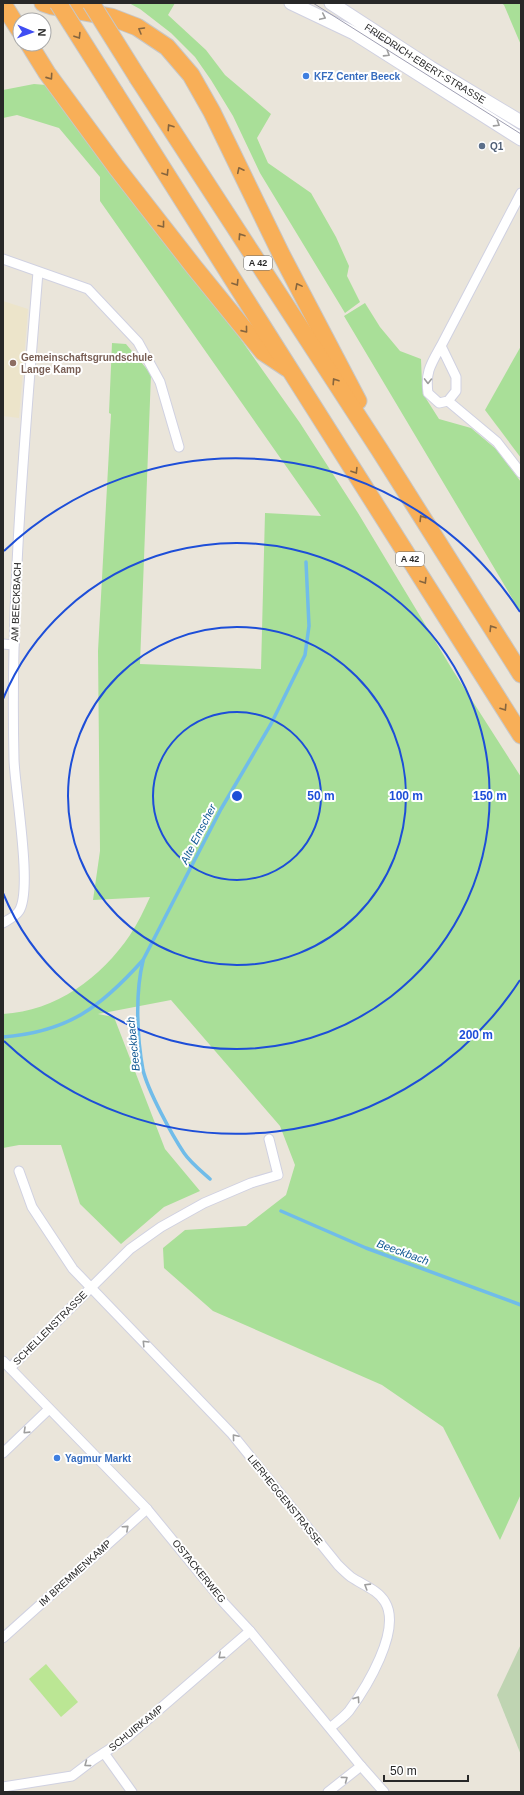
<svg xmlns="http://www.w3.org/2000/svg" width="524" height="1795" viewBox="0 0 524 1795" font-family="Arial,sans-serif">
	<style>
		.education { fill: #ece4ca }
		.green { fill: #a9df98 }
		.cemetery { fill: #bfd4b2 }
		.pitch { fill: #bbe694 }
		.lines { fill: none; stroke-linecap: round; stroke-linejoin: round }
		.stream { stroke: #70bce9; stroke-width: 3.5 }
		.minor-casing { stroke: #d0d1e1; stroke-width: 11 }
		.secondary-casing { stroke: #d0d1e1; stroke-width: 15 }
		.motorway-casing { stroke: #c7c7c7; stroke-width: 19 }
		.minor { stroke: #fff; stroke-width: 9 }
		.secondary { stroke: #fff; stroke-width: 13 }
		.motorway { stroke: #f8af58; stroke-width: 17 }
		.tram { stroke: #9e9eb2; stroke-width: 1 }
		.motorway-bridge-casing { stroke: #c7c7c7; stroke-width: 19; stroke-linecap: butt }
		.motorway-bridge { stroke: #f8af58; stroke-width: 17 }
		.oneway { stroke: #9e9e9e }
		.oneway2 { stroke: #86653e }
		.ring { fill: none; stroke: #1d4ed8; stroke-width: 2 }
		.shop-dot { fill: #3f7fe0; stroke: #fff; stroke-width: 1.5 }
		.service-dot { fill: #5c6f8a; stroke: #fff; stroke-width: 1.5 }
		.education-dot { fill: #8d6e63; stroke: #fff; stroke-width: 1.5 }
		.labels { text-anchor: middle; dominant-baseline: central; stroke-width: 4; stroke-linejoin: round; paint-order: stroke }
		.shield { fill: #fff; stroke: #686868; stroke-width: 1 }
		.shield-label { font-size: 9px; font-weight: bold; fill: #282828 }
		.street-label { font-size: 10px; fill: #282828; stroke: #fff }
		.shop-label { font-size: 10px; font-weight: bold; fill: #366cbe; stroke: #fff; text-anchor: start }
		.service-label { font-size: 10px; font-weight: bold; fill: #4e5e75; stroke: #fff; text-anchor: start }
		.education-label { font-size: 10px; font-weight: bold; fill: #785e54; stroke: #fff; text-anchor: start }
		.water-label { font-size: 11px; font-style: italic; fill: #125993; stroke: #fff }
		.centre { fill: #1d4ed8; stroke: #fff; stroke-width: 2 }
		.ring-label { font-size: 12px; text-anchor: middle; font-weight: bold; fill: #1d4ed8; stroke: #fff; stroke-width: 4; stroke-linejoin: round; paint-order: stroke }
	</style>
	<rect width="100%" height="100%" fill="#eae5da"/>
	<!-- education -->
	<path class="education" d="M3,301L28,309L19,418L3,416Z"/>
	<!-- green -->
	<g class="green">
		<path d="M129,3H175L168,15L206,50L225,75L271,114L257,138L268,163L311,193L336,237L349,266L347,276L360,302L345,313L260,173L233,116L211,80L195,57L171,33L140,9Z"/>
		<path d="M501,3H521V45L504,5Z"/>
		<path d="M34,84L46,85L223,314L300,423L358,513L452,669L521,777V1494L500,1540L443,1427L382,1385L213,1311L164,1268L163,1248L185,1230L246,1226L286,1195L295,1165L280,1126L171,1000L98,1014L114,1017L165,1149L200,1191L164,1207L121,1244L80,1204L61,1145H19L3,1148V1014C56,1011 101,978 130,935C138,923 144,910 150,897L93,900L100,851L98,651L111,414L109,413L112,343L126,344L151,374L140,664L261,669L265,513L321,516L100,201V177L59,128L17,115L3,118V90Z"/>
		<path d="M365,303L380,327L400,351L421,359L422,384L425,397L439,419L471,428L496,449L521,482V613L344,316Z"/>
		<path d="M521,346V458L485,410Z"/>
	</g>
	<!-- cemetery -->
	<path class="cemetery" d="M521,1644V1755L497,1695Z"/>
	<!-- pitch -->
	<path class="pitch" d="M46,1664L78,1702L61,1717L29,1679Z"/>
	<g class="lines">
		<!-- stream -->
		<g class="stream">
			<path d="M143,961C135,993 137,1038 143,1070C148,1091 172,1135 184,1153C190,1162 201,1171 210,1179"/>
			<path d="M3,1037C68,1032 101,1007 143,960L221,809L271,724L305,655L309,626L306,562"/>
			<path d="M281,1211L366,1248L521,1305"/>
		</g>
		<defs>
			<g id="minor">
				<path d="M3,259L88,289L138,342L160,382L179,447"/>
				<path d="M441,346L456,377V391L448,401L439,403L428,393C425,372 431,364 441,346L521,193"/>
				<path d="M448,401L497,442L521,473"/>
				<path d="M3,644L14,645"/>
				<path d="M3,923C8,920 16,916 19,911C33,890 15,790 14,760C10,597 25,434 38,272"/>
				<path d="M19,1171L32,1207L73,1269L232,1434L338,1565C342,1569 346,1573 351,1577C363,1585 378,1590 385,1602C402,1630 366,1688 349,1711C344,1717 337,1722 331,1727"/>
				<path d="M3,1361L147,1509L224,1603L250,1631L361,1766L384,1792"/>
				<path d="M10,1368L130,1249L161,1227L204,1203L251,1183L278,1175L269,1139"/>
				<path d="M3,1453L49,1409"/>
				<path d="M3,1638L147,1509"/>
				<path d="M104,1753L132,1792"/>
				<path d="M3,1787L72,1776L93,1760L125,1739L250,1631"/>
				<path d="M328,1792L361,1766"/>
			</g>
			<g id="secondary">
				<path d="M291,3L354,33L521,139"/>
				<path id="s1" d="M331,3L431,68L521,122"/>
			</g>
			<g id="motorway">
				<path d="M43,3L52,6L111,17L137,27L167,47L191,75L212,112L281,254L358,401"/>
				<path d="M3,4L20,31"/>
				<path d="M29,44L47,73L116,167L194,267L263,352L287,368"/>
				<path d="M138,78L379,449L521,674"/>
				<path d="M115,93L521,735"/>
			</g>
		</defs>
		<!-- minor casing -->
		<use href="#minor" class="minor-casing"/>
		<!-- secondary casing -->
		<use href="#secondary" class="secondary-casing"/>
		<!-- motorway casing -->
		<use href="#motorway" class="motorway-casing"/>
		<!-- minor -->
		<use href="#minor" class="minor"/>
		<!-- secondary -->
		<use href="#secondary" class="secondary"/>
		<!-- motorway -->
		<use href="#motorway" class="motorway"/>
		<!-- tram -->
		<g class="tram">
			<path d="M313,3L521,134"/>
			<path d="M369,31L401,52"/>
		</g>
		<defs>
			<g id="motorway-bridge">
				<path d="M58,3L115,93"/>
				<path d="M91,3L138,78"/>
			</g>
		</defs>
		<!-- motorway-bridge casing -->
		<use href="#motorway-bridge" class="motorway-bridge-casing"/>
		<!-- motorway-bridge -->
		<use href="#motorway-bridge" class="motorway-bridge"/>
	</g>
	<!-- one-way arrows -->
	<defs><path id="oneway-chevron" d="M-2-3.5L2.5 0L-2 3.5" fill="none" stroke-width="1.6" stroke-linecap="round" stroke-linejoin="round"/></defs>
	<g class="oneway">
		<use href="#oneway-chevron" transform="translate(323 17) rotate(25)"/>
		<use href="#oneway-chevron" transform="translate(387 54) rotate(32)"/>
		<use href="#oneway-chevron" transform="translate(497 124) rotate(32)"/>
		<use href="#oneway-chevron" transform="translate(428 381) rotate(91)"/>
		<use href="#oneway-chevron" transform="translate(145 1343) rotate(-134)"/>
		<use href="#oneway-chevron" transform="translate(26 1431) rotate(136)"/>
		<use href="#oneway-chevron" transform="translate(235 1437) rotate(-130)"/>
		<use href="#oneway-chevron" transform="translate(126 1528) rotate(-42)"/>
		<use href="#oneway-chevron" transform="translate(367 1586) rotate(-148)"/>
		<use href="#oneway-chevron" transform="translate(221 1656) rotate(139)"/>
		<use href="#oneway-chevron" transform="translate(357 1699) rotate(-55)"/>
		<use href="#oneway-chevron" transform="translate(87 1764) rotate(143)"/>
		<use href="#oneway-chevron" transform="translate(345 1779) rotate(-37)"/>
	</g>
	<g class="oneway2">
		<use href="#oneway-chevron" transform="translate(141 30) rotate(-150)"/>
		<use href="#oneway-chevron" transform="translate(78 36) rotate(58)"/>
		<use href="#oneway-chevron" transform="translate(50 77) rotate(55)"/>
		<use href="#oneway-chevron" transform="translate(170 127) rotate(-123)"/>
		<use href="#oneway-chevron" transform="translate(240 170) rotate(-116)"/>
		<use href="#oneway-chevron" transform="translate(166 173) rotate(58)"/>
		<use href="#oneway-chevron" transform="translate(162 225) rotate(52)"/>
		<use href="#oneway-chevron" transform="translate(241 236) rotate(-123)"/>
		<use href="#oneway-chevron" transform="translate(236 283) rotate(58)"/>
		<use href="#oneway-chevron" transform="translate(298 286) rotate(-118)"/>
		<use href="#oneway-chevron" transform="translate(245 330) rotate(51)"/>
		<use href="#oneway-chevron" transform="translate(335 381) rotate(-123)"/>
		<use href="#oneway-chevron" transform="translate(355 471) rotate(58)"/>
		<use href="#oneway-chevron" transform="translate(422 518) rotate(-122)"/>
		<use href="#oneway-chevron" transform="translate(424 581) rotate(58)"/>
		<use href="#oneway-chevron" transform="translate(492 628) rotate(-122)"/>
		<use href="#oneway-chevron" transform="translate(504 708) rotate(57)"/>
	</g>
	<!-- distance rings -->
	<g class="ring">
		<circle cx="237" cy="796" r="84"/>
		<circle cx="237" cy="796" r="169"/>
		<path d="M3 699A253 253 0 1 1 3 893"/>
		<path d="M520 980A338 338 0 0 1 4 1041M4 551A338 338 0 0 1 520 612"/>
	</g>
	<!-- markers -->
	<g class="shop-dot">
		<circle cx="306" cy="76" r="4"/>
		<circle cx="57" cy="1458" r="4"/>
	</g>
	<circle class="service-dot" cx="482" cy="146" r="4"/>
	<circle class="education-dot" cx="13" cy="363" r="4"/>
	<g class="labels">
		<!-- shield labels -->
		<g class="shield">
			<rect x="244" y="256" width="28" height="14" rx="3"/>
			<rect x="396" y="552" width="28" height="14" rx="3"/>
		</g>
		<g class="shield-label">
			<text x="258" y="263">A 42</text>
			<text x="410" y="559">A 42</text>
		</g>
		<!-- street labels -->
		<g class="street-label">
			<text stroke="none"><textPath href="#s1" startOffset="112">FRIEDRICH-EBERT-STRASSE</textPath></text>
			<text transform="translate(16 602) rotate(-88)">AM BEECKBACH</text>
			<text transform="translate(50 1328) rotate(-45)">SCHELLENSTRASSE</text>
			<text transform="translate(285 1500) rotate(51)">LIERHEGGENSTRASSE</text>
			<text transform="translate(199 1571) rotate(51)">OSTACKERWEG</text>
			<text transform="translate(75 1573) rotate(-42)">IM BREMMENKAMP</text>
			<text transform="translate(136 1728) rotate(-39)">SCHUIRKAMP</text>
		</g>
		<!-- shop labels -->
		<g class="shop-label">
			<text x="314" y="76">KFZ Center Beeck</text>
			<text x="65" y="1458">Yagmur Markt</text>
		</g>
		<!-- service labels -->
		<g class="service-label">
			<text x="490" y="146">Q1</text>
		</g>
		<!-- education labels -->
		<g class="education-label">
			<text x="21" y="357">Gemeinschaftsgrundschule<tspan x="21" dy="12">Lange Kamp</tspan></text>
		</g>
		<!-- water labels -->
		<g class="water-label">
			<text transform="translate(198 834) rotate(-63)">Alte Emscher</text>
			<text transform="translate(133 1044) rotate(-96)">Beeckbach</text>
			<text transform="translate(403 1252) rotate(20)">Beeckbach</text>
		</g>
	</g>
	<circle cx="237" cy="796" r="6" class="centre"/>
	<g class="ring-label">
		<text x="321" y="800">50 m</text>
		<text x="406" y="800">100 m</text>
		<text x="490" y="800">150 m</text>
		<text x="476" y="1039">200 m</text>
	</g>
	<!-- border -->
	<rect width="524" height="1795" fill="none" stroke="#282828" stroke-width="8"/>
	<!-- north arrow -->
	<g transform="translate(32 32) rotate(92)"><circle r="19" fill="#ffffff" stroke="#a9a9a9"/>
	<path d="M0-3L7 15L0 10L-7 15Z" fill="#3f4df3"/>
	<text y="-6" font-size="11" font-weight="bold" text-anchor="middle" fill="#282828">N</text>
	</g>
	<!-- scale -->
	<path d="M384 1775v6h84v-6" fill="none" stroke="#282828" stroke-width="2"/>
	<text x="390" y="1775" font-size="12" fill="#282828" stroke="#ffffff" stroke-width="3" paint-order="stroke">50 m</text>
</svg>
